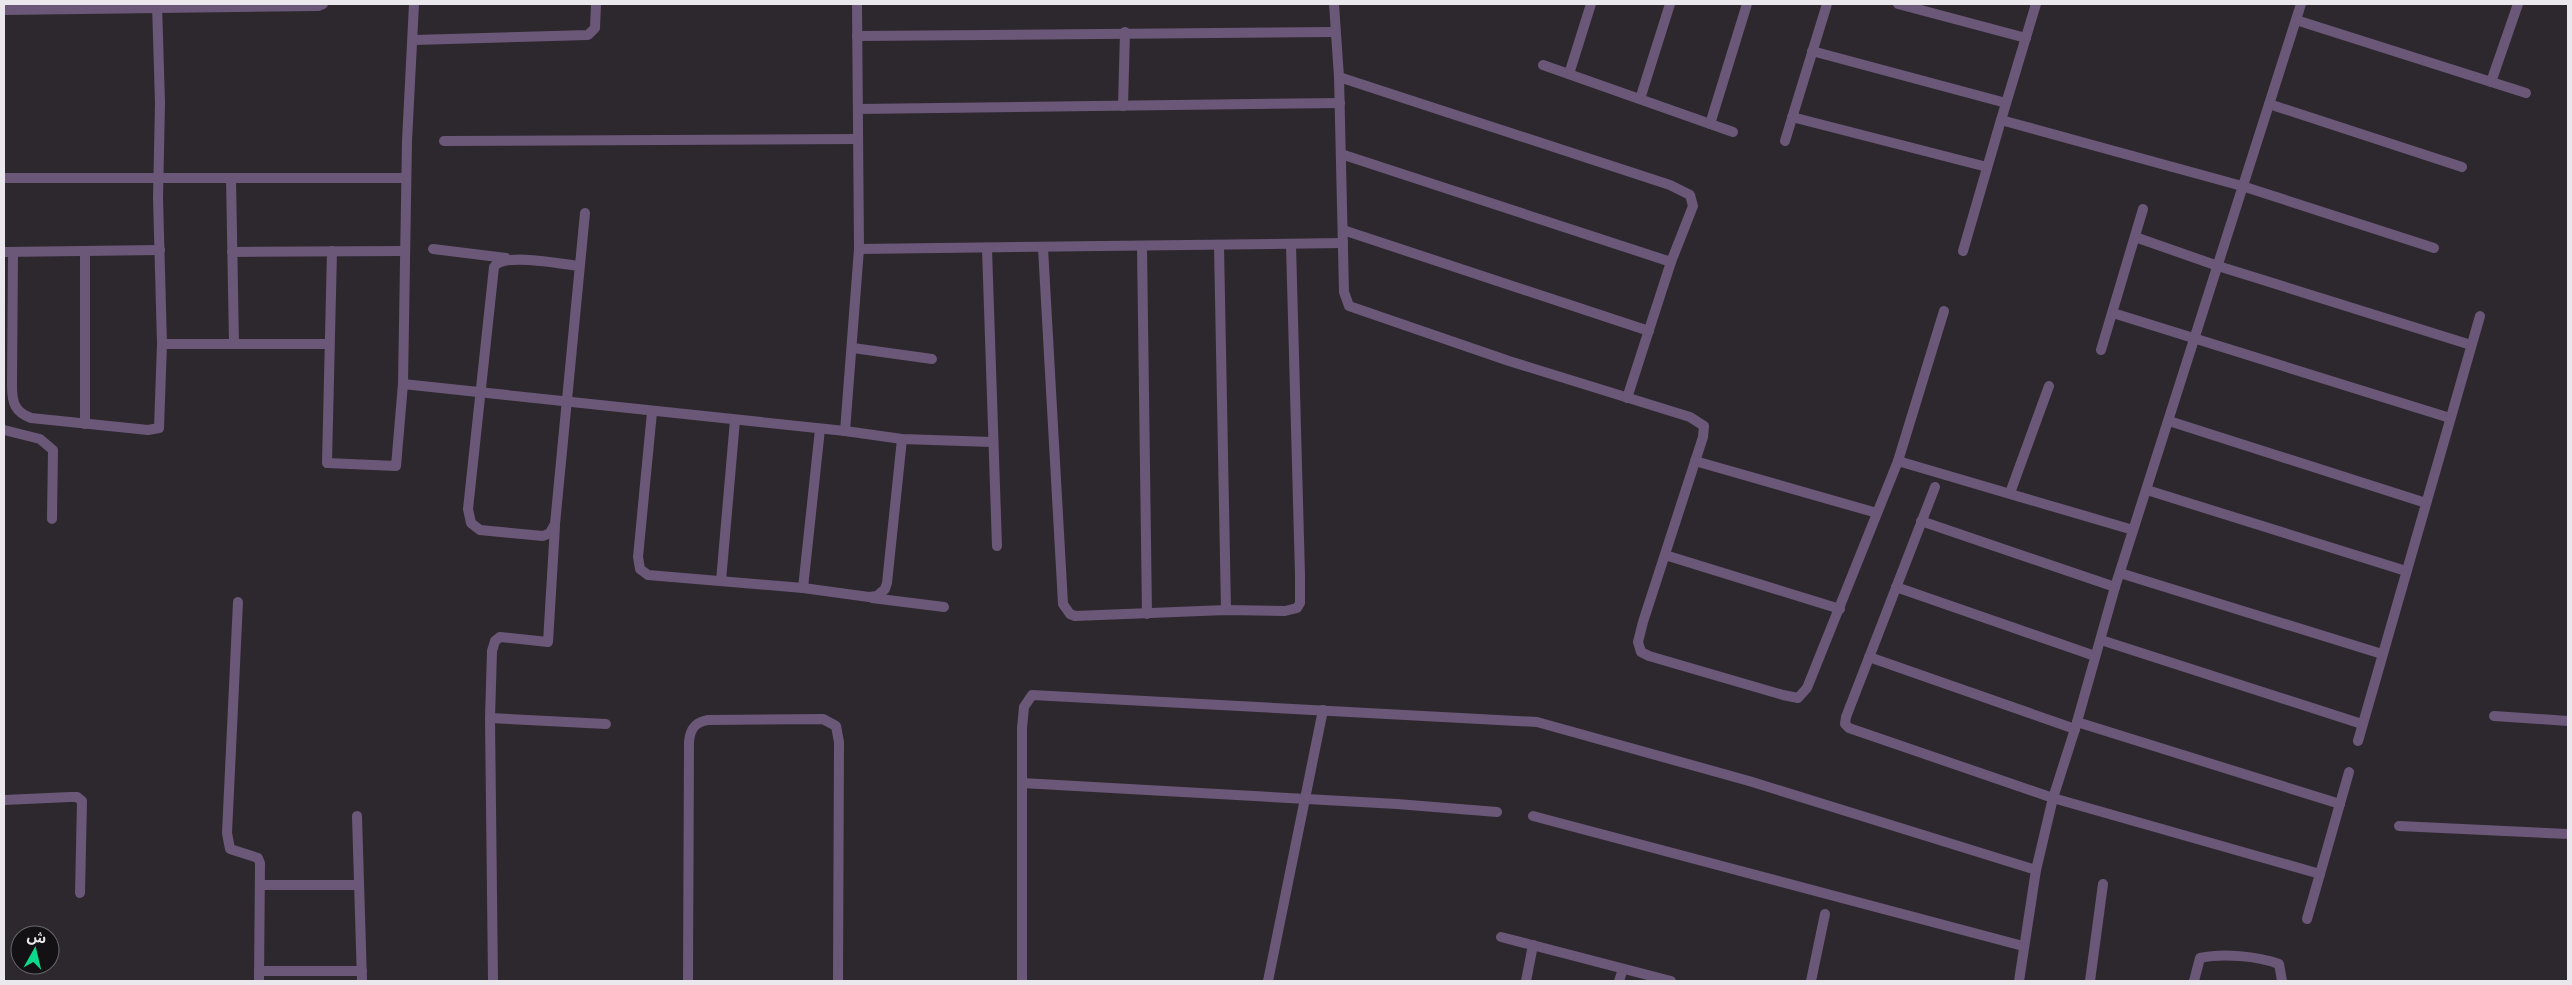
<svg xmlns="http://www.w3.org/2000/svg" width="2572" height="985" viewBox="0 0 2572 985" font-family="Arial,'Noto Sans Arabic',sans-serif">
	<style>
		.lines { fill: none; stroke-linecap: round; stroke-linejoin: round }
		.street { stroke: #6b5778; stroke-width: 10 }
	</style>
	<rect width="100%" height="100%" fill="#2c282e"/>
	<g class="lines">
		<!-- street -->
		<g class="street">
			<path d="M857,4L859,249L1343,243"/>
			<path d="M1334,4L1339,77L1344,292L1349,306L1509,361L1690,417L1704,426L1703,437L1643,622L1638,642L1641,652L1649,656L1783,695L1798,698L1807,688L1898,461L2133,530"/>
			<path d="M1898,4L2026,38"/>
			<path d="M2036,4L2001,120L2242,186L2434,248"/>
			<path d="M4,10L318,6L323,4"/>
			<path d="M2296,20L2526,93"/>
			<path d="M857,36L1335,32"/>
			<path d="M414,40L588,35L595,28L596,4"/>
			<path d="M1812,51L2006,103"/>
			<path d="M1543,65L1733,132"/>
			<path d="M1569,74L1591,4"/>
			<path d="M1339,77L1670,185L1690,195L1693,206L1671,262L1627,398"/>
			<path d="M2491,82L2518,4"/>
			<path d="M1640,99L1670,4"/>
			<path d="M2269,104L2462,167"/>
			<path d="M1123,106L1125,32"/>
			<path d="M858,109L1340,103"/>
			<path d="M1792,117L1987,167"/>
			<path d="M1710,124L1747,4"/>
			<path d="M444,141L857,139"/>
			<path d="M1785,141L1827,4"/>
			<path d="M1341,154L1671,262"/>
			<path d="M4,178H406"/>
			<path d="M231,178L234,344"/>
			<path d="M1343,230L1649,331"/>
			<path d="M2135,237L2218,266L2471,345"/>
			<path d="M1219,246L1226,610"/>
			<path d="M1142,247L1147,614"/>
			<path d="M1043,248L1063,604L1070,614L1075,616L1226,610L1285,611L1297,608L1300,603V575L1291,245"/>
			<path d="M433,249L506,258"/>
			<path d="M987,249L997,546"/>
			<path d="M85,251V424"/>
			<path d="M332,251L327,463L396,466L403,384L407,141L414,4"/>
			<path d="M1963,251L2001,120"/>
			<path d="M4,252L160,250"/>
			<path d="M13,252L12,386C12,403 15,412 31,418L148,430L159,428L162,344L158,198L160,103L157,4"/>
			<path d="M232,252L404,251"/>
			<path d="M579,266C562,264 503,252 494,267L468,509L471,523L480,530L543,536L550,533L555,524L585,213"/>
			<path d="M2113,313L2450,418"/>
			<path d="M162,344H329"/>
			<path d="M853,348L932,359"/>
			<path d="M2101,350L2143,209"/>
			<path d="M403,384L845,431L902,439L992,442"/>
			<path d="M652,412L638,557L640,569L648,575L803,588L869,597L877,596L885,589L887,583L902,439"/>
			<path d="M2169,421L2426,503"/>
			<path d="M4,430L40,439L53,450L52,519"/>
			<path d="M845,431L859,249"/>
			<path d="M1695,461L1877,513"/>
			<path d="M1898,461L1944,311"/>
			<path d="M1935,487L1846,717L1845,724L1849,728L2053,798L2320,874L2349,772"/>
			<path d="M2147,490L2406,571"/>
			<path d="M2010,493L2049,386"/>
			<path d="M1921,521L2115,587"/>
			<path d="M1665,555L1840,609"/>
			<path d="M2120,573L2382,654"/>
			<path d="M721,581L735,420"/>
			<path d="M1896,587L2095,656"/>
			<path d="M803,588L820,429"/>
			<path d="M872,598L944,607"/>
			<path d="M238,602L227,833L230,849L258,858L260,863L259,981"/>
			<path d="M2101,640L2362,724"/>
			<path d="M1869,657L2075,729"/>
			<path d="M2494,716L2568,721"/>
			<path d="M490,718L606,724"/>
			<path d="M2077,722L2340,804"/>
			<path d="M2358,741L2480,316"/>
			<path d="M1022,783L1397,804L1497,812"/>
			<path d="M4,800L70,797H77L82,801L80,893"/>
			<path d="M357,816L362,981"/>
			<path d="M1533,816L2023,946"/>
			<path d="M2399,826L2568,834"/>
			<path d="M260,885H359"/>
			<path d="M2307,919L2320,874"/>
			<path d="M1501,937L1671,981"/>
			<path d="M259,971H362"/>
			<path d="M493,981L490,718L492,651L495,641L500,637L548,642L555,526"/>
			<path d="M688,981L689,742C690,729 695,722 708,720L823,719L836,726L839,742L838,981"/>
			<path d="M1022,981V728L1024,707L1032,695L1537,722L1749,781L2036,870"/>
			<path d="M1268,981L1323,710"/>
			<path d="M1526,981L1533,945"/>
			<path d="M1619,981L1623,969"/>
			<path d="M1811,981L1825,914"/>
			<path d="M2019,981L2036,870L2053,798L2075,729L2115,587L2301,4"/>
			<path d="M2090,981L2103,884"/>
			<path d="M2194,981L2200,958C2223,953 2257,956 2279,964L2282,981"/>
		</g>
	</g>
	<!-- border -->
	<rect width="2572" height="985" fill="none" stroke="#ebe8ed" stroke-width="10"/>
	<!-- north arrow -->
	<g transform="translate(35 950) rotate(8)"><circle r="24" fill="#131114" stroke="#69676b"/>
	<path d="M0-4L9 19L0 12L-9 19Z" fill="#0ad98b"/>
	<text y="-8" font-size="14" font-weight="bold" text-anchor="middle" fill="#ebe8ed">ش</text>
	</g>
</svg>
